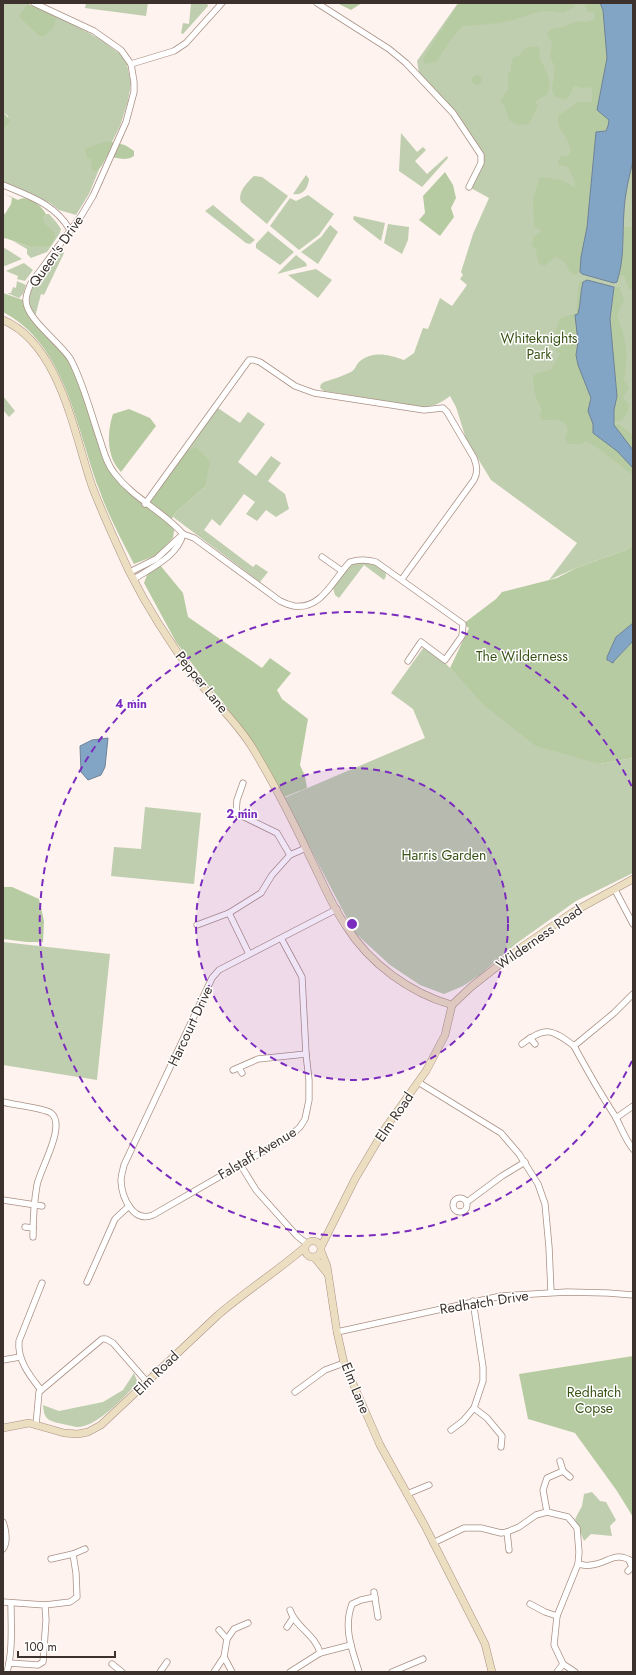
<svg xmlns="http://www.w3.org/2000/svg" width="636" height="1675" viewBox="0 0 636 1675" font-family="Jost,sans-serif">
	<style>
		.green { fill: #bfceae }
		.forest { fill: #b7cba2 }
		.water { fill: #83a5c5; stroke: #6e8297 }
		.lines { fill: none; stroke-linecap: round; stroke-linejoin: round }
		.street-casing { stroke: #aa9085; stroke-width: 7 }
		.secondary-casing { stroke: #aa9085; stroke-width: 8 }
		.street { stroke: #fff; stroke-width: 5.5 }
		.secondary { stroke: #ecdfc1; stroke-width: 7 }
		.ring { fill: none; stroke: #7b2cbf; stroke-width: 2; stroke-dasharray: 7 5 }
		.labels { text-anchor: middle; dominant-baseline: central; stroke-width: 3; stroke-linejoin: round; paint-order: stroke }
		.street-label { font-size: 14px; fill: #3c312c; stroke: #fff }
		.park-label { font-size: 14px; fill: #395216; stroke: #fff }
		.centre { fill: #7b2cbf; stroke: #fff; stroke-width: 2 }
		.ring-label { font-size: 12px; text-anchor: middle; font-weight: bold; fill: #7b2cbf; stroke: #fff; stroke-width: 3; stroke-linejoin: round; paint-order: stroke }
	</style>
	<rect width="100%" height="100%" fill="#fef3ee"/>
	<!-- green -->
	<g class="green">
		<path d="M3,3H25L63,19L100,39L120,54L127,64L131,83L128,101L120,126L102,162L89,194L76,215L59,210L50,203L3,182V130L9,124L8,116L3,112Z"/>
		<path d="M86,3H148L146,16L85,8Z"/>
		<path d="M191,3H207L208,6L183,34L181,33L183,23L189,24Z"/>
		<path d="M458,3H633V544L626,550L576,568L549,580L577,543L491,480L466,439L456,407L450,396C441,403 435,406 423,407L324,391L320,388L321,384L324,382C333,379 343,376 351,372C355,370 356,365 359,362C372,350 390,355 404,360L414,353L423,328L428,329L440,298L452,306L467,285L460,279L463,275L461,272L473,234L489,198L469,187L481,163L474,143L419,73L417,61Z"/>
		<path d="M401,133L417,152L423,147L426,150L415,161L427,174L447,156L448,158L422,187L399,171Z"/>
		<path d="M306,175L309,179C308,188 303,196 293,194Z"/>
		<path d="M254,176L262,177L288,196L267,224L241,202C237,193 247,182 254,176Z"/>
		<path d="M308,195L334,214L319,235L299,250L270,226L290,198L296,201Z"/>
		<path d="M213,205L255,240L250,244L246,243L205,211Z"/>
		<path d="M46,214H49L57,223L61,229L60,233L47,252L31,258L27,254V249L13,241L31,247L38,246L43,219Z"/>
		<path d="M354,216L385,223L381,241L355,221L353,219Z"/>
		<path d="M388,224L409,227L408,240L402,254L384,243Z"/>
		<path d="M330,225L338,232L318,264L301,252L321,237Z"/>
		<path d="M268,231L294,252L280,265L256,248V244Z"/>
		<path d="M3,247L22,259L5,266L3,265Z"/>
		<path d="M61,250L64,253L44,295L41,294L35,317C16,287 50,275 57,253Z"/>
		<path d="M296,255L306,263L307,266L277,274Z"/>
		<path d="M24,263L33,270L25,281L17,279L18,276L6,271Z"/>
		<path d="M316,269L332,280L318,298L288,275Z"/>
		<path d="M17,281L26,285L23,294L19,298L7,293H11L13,287L16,288Z"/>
		<path d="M3,396L15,411L9,417L3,410Z"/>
		<path d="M215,406L240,423L248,412L265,424L238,462L256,476L271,456L281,463L268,481L285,494L289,509L276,517L266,510L257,521L246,514L255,502L244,494L220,526L212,519L204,530L253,567L256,564L268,572L260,582L173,517L177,511L205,487L181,454Z"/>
		<path d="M363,561L374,563L385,570L386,576L384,580L364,565L339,598L335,595L333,588C342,575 346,564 363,561Z"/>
		<path d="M424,647L444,662L457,675L600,764L633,758V873L576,901L517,943L481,974L463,986L444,994L420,985L390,965L354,932L284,798L425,738L413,709L391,693Z"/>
		<path d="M145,807L201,813L194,884L111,876L114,847L141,849Z"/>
		<path d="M3,942L110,954L97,1080L3,1065Z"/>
		<path d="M134,1373L137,1381L136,1385C122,1398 97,1428 76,1427C71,1426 64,1424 58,1423C46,1420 44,1417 43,1405L59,1411L103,1402L123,1390Z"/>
		<path d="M592,1492L600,1501L606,1502L616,1520L610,1526L612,1536L591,1534L584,1541L575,1519L582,1506L584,1494Z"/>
	</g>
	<!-- forest -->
	<g class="forest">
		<path d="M337,3H362L351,10Z"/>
		<path d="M459,3H576L574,7L563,13C541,7 529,16 509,21C494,24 478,25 463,26L451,39L437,61L425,64L423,59Z"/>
		<path d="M585,3H600L603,10L607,58L597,110L609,120L606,131L596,132L585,240L581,257L580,272L575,275L569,271L566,264L556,256L544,266L538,263L536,248L532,246L534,237L542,231L534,227L533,199L540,177L561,180L575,187L574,179L568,167L559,165L558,161L561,156H567L571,152C570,147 568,140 565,136C560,129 556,124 559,115L578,102H592V87L583,88L574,86L569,96L564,100L555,96L552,89L555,67L550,57L552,43L547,34L551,29L564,27L577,21L585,22L594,20L595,13L587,11Z"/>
		<path d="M28,4L56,16L54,27L44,36H40L19,17L20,14Z"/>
		<path d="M538,46L540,53L539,57C544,67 555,84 546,95C543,97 538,99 535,102L538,106L529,124L519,125L509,120L505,107L500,101L508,89V74L511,71V65L513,58L520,55L522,51L527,47H533Z"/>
		<circle cx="477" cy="80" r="5"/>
		<path d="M3,112L10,120L9,124L3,130Z"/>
		<path d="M108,141C120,144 124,143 134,151V156C126,162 115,157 107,156C103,163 101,171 92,171L91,159L87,158L85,151L86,148Z"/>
		<path d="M445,172L453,185L456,198L451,208L454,217L440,236L419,220L425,213L423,196Z"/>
		<path d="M3,193L18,200C28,194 41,205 46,214L43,219L44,223L55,233L54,239L50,246L31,247L5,238L3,239V213L5,214L11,204L12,198Z"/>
		<path d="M624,227H633V290L629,289L624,276L619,275L624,247Z"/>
		<path d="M580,281L583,282C580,293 581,303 578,314L575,315L578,342L576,355L591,398L588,411L593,424V433L617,451L633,468V475L598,448L586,441L581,444H568L565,439L568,429L566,424L559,420H543L540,416L542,409C535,399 533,387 533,376L538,373L551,370L561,352L556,353C555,341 554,328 561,318L576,313C578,304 576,289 580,281Z"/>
		<path d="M614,287H621L620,290L624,300L617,315L624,336L627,355L624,381L629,387L623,398L629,404L628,412L621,421L614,422V410L617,396L610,319Z"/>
		<path d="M3,293L26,301L28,310L70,359L113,472L145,503L181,454L196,447L210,461L205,487L177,511L170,521L175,525L173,538L157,555L134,564C121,539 108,515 99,489C76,428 66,345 3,312Z"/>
		<path d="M129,409L150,418L156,426L121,472C106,457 107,432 113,414Z"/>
		<path d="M619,424L633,436V450L614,425Z"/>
		<path d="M633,544V623L616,637L607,660L609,662L614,661L633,641V758L600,764L536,746L485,706L450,668L469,628L463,624L496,599L502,592L557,578L576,568L626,550Z"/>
		<path d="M160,565L183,593L188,617L262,668L270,658L291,673L277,690L282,699L308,719L300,765L305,776L307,788L284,797L253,744L222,701L208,685L176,642L144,583L147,575Z"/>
		<path d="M3,887H12L39,899L44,921L43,942H27L3,939Z"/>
		<path d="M633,1356V1517L617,1491L575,1433L528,1419L519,1374Z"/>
	</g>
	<!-- water -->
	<g class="water">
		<path d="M600,3H633V161C629,177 625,194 624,211C622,237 625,256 617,282L614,283L582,274L580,272L581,257L587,227L596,132L606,131L608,126L609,120L597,110L607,58L603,10Z"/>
		<path d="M587,280L614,287L610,319L617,396L614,410V425L633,450V468L617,451L593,433V424L588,411L591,398L578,365L576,355L578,342L575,315L578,314C581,303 580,293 583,282Z"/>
		<path d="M633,623V641L614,661L613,663L607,660V657L616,637Z"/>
		<path d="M108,738L105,767L101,775L88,780L81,772L80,746L92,740Z"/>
	</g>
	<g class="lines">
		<defs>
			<g id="street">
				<path d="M34,3L94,31L121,50L131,64L134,82V92L126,122L93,196L81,216L31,283C29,288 26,294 26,300C25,318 62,344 71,360C84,385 91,414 100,440C104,452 107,465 115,474C134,499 163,511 183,534"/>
				<path d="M317,3L389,49L406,63L453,113L481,155V163L469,187"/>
				<path d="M131,64L174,51L186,43L222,3"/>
				<path d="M3,185C29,196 55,204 70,230"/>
				<path d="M145,504L249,360H254L260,362L295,386L314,393L424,410L443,408L447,412L474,458C477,466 478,472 474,480L402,579"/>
				<path d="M183,534L194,538L280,601C284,603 289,605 294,606C322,610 334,578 350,562C359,559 366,559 376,562L463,624L462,636L445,660L421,642L408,661"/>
				<path d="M322,557L342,571"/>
				<path d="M130,572L156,559L183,534"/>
				<path d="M134,579C151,568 178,556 183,534"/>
				<path d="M243,783L237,800L236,813L277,833L290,855"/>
				<path d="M615,890L633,924"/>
				<path d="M197,925L229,913"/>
				<path d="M281,938L302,977L306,1054L309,1080V1100L305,1119L300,1127L290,1136L153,1215C133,1223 122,1198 121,1181C121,1176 123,1170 124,1165L212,978L219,970L337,909"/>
				<path d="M249,954L229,913L261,893L272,875L290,855L306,848"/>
				<path d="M530,1038L535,1044"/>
				<path d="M522,1044C545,1026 552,1029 574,1046L614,1013L633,994"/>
				<path d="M574,1046C587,1070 600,1093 615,1116C621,1127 625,1139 633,1149"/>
				<path d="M239,1068L242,1073"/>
				<path d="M233,1070L258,1059L306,1054"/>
				<path d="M418,1082L501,1133L519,1154L538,1184L545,1204L549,1247L551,1292"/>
				<path d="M3,1102C14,1105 43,1108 51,1113C67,1125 40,1169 37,1185C34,1202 33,1220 33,1237"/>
				<path d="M616,1118L633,1106"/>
				<path d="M240,1164L256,1190L297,1236L306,1243"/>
				<circle cx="460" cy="1205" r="7"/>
				<path d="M3,1200L42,1206"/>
				<path d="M467,1202L502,1176L525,1162"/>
				<path d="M25,1227L33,1228"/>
				<path d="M87,1282L115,1219L129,1206"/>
				<path d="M337,1332L501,1296L567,1292L608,1293L633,1295"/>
				<path d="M3,1360L20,1357"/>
				<path d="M41,1390C30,1376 17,1360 19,1341L42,1283"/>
				<path d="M295,1392L325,1370L344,1363"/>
				<path d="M474,1408L487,1418L502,1436L501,1447"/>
				<path d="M36,1425L39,1392L102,1339H106L113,1343L147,1382"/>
				<path d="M451,1430L463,1421L474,1408L483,1381V1367L473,1301"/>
				<path d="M563,1471L570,1477"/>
				<path d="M407,1494L429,1485"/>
				<path d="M547,1512L543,1490L547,1478L563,1471L560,1461"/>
				<path d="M3,1522C6,1530 8,1542 3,1549"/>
				<path d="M507,1532L509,1550"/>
				<path d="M433,1543L464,1528H481L501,1533L507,1532L519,1527L536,1515L547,1512L568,1517L577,1528L579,1552L578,1564L557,1616L554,1645L563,1664L575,1672"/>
				<path d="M73,1554L85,1549"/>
				<path d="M578,1564C582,1565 587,1566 591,1565C609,1563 615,1550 633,1562"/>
				<path d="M628,1571L632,1567L629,1560"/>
				<path d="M374,1592L378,1617"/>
				<path d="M3,1602L45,1605L46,1620L43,1662L38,1665L9,1663"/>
				<path d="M530,1604L545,1612L557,1616"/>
				<path d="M45,1605L70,1602L77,1597L76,1573L73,1554L51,1559"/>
				<path d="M290,1610C295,1627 316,1635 320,1653"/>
				<path d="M287,1627L293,1618"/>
				<path d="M227,1639L234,1629L248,1623"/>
				<path d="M224,1657L232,1672"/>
				<path d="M112,1664L122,1672"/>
				<path d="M7,1672C13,1650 11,1626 11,1604"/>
				<path d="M160,1672L167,1662"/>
				<path d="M214,1672L224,1657L227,1639L219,1630"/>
				<path d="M290,1672L320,1653L351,1645"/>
				<path d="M359,1672C352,1649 343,1628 352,1604L361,1600L375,1597"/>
				<path d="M392,1672L423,1659"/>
				<path d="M557,1672L563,1664"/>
			</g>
			<g id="secondary">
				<path d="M3,320C60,344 74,434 92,486C103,515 116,543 129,571C147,607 172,646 196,678C214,702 236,721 252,747C274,783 293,821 311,859C322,881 332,906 346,926C370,964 410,993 452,1005"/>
				<path d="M452,1005L471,987L522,947L573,912L633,879"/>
				<circle cx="313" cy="1249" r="8"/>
				<path d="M321,1247L355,1179L386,1127L426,1071L445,1035L452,1005"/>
				<path d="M321,1251L327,1266L337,1332L344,1363L380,1445L425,1526L485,1644L492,1672"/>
				<path d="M314,1257L327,1273"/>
				<path d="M3,1428L29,1423L64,1433L78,1434L88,1432L101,1425L218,1315C246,1291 276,1272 304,1248"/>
			</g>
		</defs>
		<!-- street casing -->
		<use href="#street" class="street-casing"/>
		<!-- secondary casing -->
		<use href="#secondary" class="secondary-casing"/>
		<!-- street -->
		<use href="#street" class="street"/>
		<!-- secondary -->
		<use href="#secondary" class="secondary"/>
	</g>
	<!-- distance rings -->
	<circle cx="352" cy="924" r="156" fill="#7b2cbf" fill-opacity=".12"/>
	<g class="ring">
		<circle cx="352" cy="924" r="156"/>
		<path d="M632 1061A312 312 0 1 1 632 787"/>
	</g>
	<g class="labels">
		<!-- street labels -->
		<g class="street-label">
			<text transform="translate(56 251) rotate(-55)">Queen's Drive</text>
			<text transform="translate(202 682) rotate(51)">Pepper Lane</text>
			<text transform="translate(539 937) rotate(-35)">Wilderness Road</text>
			<text transform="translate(190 1026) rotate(-65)">Harcourt Drive</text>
			<text transform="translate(394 1117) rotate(-56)">Elm Road</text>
			<text transform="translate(257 1153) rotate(-31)">Falstaff Avenue</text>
			<text transform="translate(484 1302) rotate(-9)">Redhatch Drive</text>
			<text transform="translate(156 1373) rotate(-44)">Elm Road</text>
			<text transform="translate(356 1388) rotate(68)">Elm Lane</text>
		</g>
		<!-- park labels -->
		<g class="park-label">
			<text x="539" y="338">Whiteknights<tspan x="539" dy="16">Park</tspan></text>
			<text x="522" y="656">The Wilderness</text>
			<text x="444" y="855">Harris Garden</text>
			<text x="594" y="1392">Redhatch<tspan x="594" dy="16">Copse</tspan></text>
		</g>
	</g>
	<circle cx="352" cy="924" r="6" class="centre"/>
	<g class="ring-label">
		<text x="131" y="708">4 min</text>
		<text x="242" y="818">2 min</text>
	</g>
	<!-- border -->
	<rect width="636" height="1675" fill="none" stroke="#3c312c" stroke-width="8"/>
	<!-- scale -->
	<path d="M18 1651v6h97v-6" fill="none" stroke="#3c312c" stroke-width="2"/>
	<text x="24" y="1651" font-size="12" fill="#3c312c" stroke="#ffffff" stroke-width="3" paint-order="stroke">100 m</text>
</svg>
